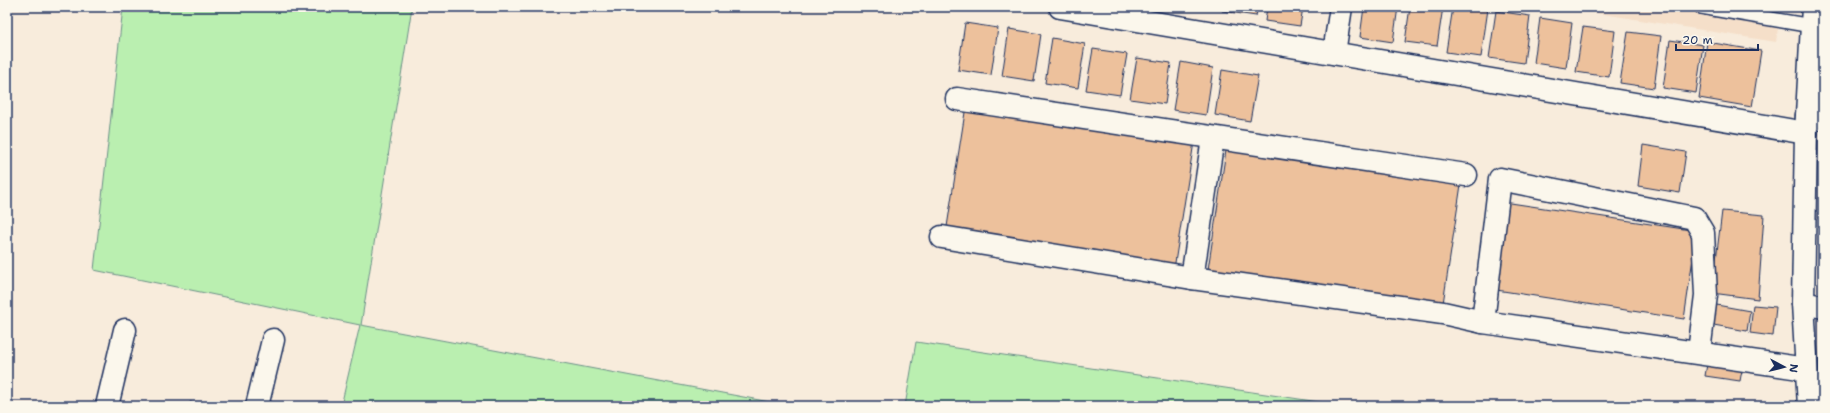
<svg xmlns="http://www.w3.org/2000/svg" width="1830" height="413" viewBox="0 0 1830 413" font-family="'Shantell Sans',sans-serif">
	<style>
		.built { fill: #f5dfc9 }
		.green { fill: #baefb0; stroke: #6a8f87 }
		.building { fill: #edc19c; stroke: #1b2f5e }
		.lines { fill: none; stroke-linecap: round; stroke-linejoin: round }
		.service-casing { stroke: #1b2f5e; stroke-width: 16 }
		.minor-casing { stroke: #1b2f5e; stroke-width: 25 }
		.tertiary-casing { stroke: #1b2f5e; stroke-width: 25 }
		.service { stroke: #fbf7ec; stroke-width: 13 }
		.minor { stroke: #fbf7ec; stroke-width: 22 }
		.tertiary { stroke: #fbf7ec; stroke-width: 22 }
	</style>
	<rect width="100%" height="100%" fill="#f8ecdc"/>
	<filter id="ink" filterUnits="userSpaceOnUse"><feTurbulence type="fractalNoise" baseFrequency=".025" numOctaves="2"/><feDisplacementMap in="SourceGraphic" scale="8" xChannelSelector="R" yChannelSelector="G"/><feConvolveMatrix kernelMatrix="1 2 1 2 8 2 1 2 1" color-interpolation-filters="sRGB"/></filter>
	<g filter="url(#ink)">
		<!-- built -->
		<path class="built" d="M1560,7H1781L1776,42Z"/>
		<!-- green -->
		<g class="green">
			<path d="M123,7H412L361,325L791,406H341L360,325L94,270Z"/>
			<path d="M916,342L1346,406H905Z"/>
		</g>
		<!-- building -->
		<g class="building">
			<path d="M1222,7H1258L1256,16L1222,11Z"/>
			<path d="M1267,7H1303L1300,26L1265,21Z"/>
			<path d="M1364,7H1398L1393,42L1360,37Z"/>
			<path d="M1410,7H1443L1437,46L1405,42Z"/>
			<path d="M1453,7L1488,9L1481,57L1446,52Z"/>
			<path d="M1496,11L1530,16L1524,63L1489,58Z"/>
			<path d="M1540,18L1572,23L1566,68L1534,63Z"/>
			<path d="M965,23L998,28L991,75L958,70Z"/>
			<path d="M1583,27L1615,31L1609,77L1576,72Z"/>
			<path d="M1009,29L1041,34L1034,81L1002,76Z"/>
			<path d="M1628,32L1661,36L1654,88L1620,83Z"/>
			<path d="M1052,38L1085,44L1078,88L1045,83Z"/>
			<path d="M1670,40L1703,45L1696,93L1663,88Z"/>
			<path d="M1707,42L1761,51L1752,107L1699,98Z"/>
			<path d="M1093,49L1127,54L1120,95L1086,90Z"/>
			<path d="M1137,58L1171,63L1165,104L1130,99Z"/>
			<path d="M1181,62L1213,68L1206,115L1173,110Z"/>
			<path d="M1222,70L1258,76L1250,121L1215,115Z"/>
			<path d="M966,106L1194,142L1174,269L946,233Z"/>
			<path d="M1227,144L1462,178L1442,310L1207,276Z"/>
			<path d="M1643,145L1686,152L1680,193L1638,186Z"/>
			<path d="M1504,202L1697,231L1684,319L1490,289Z"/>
			<path d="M1722,211L1764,215L1758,299L1712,293Z"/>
			<path d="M1711,304L1750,311L1747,331L1708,324Z"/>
			<path d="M1753,305L1776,307L1773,336L1750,333Z"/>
			<path d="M1707,364L1742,370L1740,381L1705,376Z"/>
			<path d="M190,402L210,406H189Z"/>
		</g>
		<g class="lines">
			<defs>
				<path id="service" d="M1701,7L1812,26"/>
				<g id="minor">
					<path d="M1060,7L1806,133"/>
					<path d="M1334,53L1341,7"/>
					<path d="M957,99L1466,175"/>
					<path d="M1807,116L1823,119"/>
					<path d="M942,237L1192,278L1443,313L1483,322L1806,369"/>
					<path d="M1192,278L1213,138"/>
					<path d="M1803,303L1823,307"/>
					<path d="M1483,322L1500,179L1694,218L1703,233L1706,295L1699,352"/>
					<path d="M107,406L125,330"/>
					<path d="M257,406L273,340"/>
				</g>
				<path id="tertiary" d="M1809,406L1803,303L1806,133L1813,7"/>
			</defs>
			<!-- service casing -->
			<use href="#service" class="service-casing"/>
			<!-- minor casing -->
			<use href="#minor" class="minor-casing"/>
			<!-- tertiary casing -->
			<use href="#tertiary" class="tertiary-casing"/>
			<!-- service -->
			<use href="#service" class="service"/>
			<!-- minor -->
			<use href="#minor" class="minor"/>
			<!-- tertiary -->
			<use href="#tertiary" class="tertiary"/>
		</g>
	</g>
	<!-- margin -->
	<rect width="1830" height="413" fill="none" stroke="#fbf7ec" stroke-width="24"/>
	<rect x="12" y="12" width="1806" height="389" fill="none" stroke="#1b2f5e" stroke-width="1.5" filter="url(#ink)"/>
	<!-- north arrow -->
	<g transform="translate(1784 367) rotate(97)" stroke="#fbf7ec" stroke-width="3" paint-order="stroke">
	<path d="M0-3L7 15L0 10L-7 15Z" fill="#1b2f5e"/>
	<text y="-6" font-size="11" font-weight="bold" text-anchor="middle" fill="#1b2f5e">N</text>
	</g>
	<!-- scale -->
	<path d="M1676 44v6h82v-6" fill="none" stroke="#1b2f5e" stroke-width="2"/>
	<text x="1682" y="44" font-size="12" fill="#1b2f5e" stroke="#fbf7ec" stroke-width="3" paint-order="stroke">20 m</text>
</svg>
